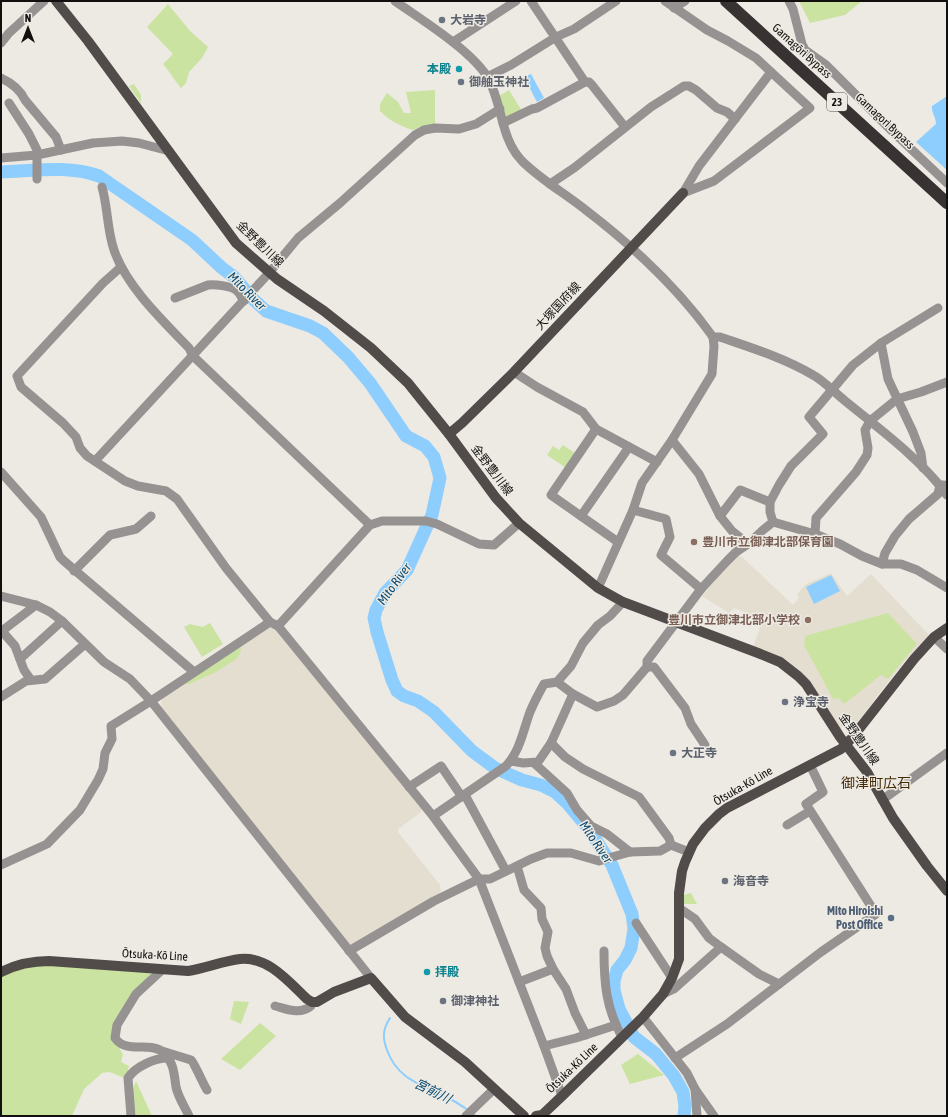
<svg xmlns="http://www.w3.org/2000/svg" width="948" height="1117" viewBox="0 0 948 1117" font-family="'Asap Condensed','Noto Sans JP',sans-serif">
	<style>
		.built { fill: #e4ded0 }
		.green { fill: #cbe3a0 }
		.water { fill: #8dceff }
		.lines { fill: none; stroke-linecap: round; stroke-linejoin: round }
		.stream { stroke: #8dceff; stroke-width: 2 }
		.river { stroke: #8dceff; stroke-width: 13 }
		.minor { stroke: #959291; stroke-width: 9 }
		.major { stroke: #514b4a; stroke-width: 10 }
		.highway { stroke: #393232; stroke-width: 12 }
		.worship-dot { fill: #6b7280; stroke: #edeae3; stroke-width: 1.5 }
		.culture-dot { fill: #0f9aa8; stroke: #edeae3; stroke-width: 1.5 }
		.education-dot { fill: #8d6e63; stroke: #edeae3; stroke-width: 1.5 }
		.service-dot { fill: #5c6f8a; stroke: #edeae3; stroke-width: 1.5 }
		.labels { text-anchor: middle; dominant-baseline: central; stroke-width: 3; stroke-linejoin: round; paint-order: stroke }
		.shield { fill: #edeae3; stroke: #53514e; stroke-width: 1 }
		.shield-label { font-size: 11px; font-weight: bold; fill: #11100e }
		.worship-label { font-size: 12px; font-weight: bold; fill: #5b616d; stroke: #edeae3; text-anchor: start }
		.street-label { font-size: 12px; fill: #11100e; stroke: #edeae3 }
		.culture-label { font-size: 12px; font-weight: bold; fill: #0d838f; stroke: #edeae3; text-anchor: end }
		.education-label { font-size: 12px; font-weight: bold; fill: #785e54; stroke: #edeae3; text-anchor: start }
		.service-label { font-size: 12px; font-weight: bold; fill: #4e5e75; stroke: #edeae3; text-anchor: end }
		.water-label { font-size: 13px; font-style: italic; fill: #094b72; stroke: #edeae3 }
		.quarter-label { font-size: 14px; fill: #432b07; stroke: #edeae3 }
	</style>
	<rect width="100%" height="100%" fill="#edeae3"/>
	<!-- built -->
	<g class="built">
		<path d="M738,553L793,605L799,598L797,594L806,584L831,573L847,596L871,574L929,635L905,661L875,699L857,726L851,719L840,729L822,701L753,647L763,619L734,608L729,613L702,596Z"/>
		<path d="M270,628H274L422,809L420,813L398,829V832L440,885L441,891L440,893L352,945H350L162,709L161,706L162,698L210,664Z"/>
	</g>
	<!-- green -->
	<g class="green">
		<path d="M799,1H862L845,15L810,23Z"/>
		<path d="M168,4L190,31L208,47L202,58L189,72L186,83L181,88C174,80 170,72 163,64L173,54L147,27Z"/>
		<path d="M134,84L141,95V103L129,86Z"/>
		<path d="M435,90V124L422,126L413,130C400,126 390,121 380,111V104L387,93L398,102L404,113H411L406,92Z"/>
		<path d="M509,90L522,111L508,118L505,116L499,96Z"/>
		<path d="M563,445L575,453L566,468L547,455L553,446L559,450Z"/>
		<path d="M888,613L917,644L888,679L881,675L844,704L839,698L833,699L804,645L805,636Z"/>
		<path d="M210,623L223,644L202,657L184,627L190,624L203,627Z"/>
		<path d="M240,646L241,650L238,658L214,673L189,684H183Z"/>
		<path d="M691,893L697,904H683V895Z"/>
		<path d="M37,964L150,972L151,974L133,993L114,1040L123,1054L121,1062L129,1066L127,1074L124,1078L110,1072L102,1073L84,1089L72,1116H1V977L11,971Z"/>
		<path d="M234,1001L249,1002L241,1024L230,1019Z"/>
		<path d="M260,1023L276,1036L240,1070L221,1059Z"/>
		<path d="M638,1054L664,1075L630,1084L621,1065Z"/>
		<path d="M136,1081L152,1116H136C134,1104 130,1092 136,1081Z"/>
	</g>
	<!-- water -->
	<g class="water">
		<path d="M531,74L544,98L537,102L524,77Z"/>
		<path d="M947,96V170L916,142L936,124C936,117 931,112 932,106Z"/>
		<path d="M831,575L840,591L814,604L806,587Z"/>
	</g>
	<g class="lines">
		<!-- stream -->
		<g class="stream">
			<path d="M390,1018C383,1029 382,1037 387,1050C398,1081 424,1085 450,1099C456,1102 462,1106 468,1110"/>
			<path d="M472,1113L476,1116"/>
		</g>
		<!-- river -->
		<path class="river" d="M1,172C33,171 68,165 99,176L192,240L222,268L234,277L254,300L266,311L310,326L323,333L348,357L370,383L406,436L425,446L434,457L440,478L432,515L407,570L385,593L376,610L374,618L377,632L392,680L397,691L404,696L418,701L434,712L472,751L495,768L522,780L541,785L555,792L568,804L588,828L612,865L632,914L634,929L631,948L625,960L617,970L614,981V990L619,1009L634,1037L656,1054L674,1076L683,1092L685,1106L684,1116"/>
		<!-- minor -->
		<g class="minor">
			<path d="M395,1C423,21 471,50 488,78C503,105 500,138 522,161C541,180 566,194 587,211C634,247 678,288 713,337H720C752,348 784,358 813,375C824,381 834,392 844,400C878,428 921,459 947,495"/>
			<path d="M531,1L585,82H589L592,85L625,127"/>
			<path d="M665,1L707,30L728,41L756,58L771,72L810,108L714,181L683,193"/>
			<path d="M789,1L793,9L802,44L805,50L826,65L891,130L947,183"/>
			<path d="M674,8L685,1"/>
			<path d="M453,42L516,1"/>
			<path d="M1,43L9,33L44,1"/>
			<path d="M487,77L511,65L556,37L574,29L616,1"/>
			<path d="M1,78C12,83 20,89 25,100L56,137L61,150"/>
			<path d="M9,103L29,134L37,150V179"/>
			<path d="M503,123L532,109L537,108L585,82"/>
			<path d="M1,158L37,155L93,143L122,141L139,143L169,151"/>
			<path d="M550,184L574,168L651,107L684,86H689L696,90L717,108L727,112L735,119"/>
			<path d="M102,187C108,208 107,230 114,250C126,286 163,321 189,348L193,356L370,525"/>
			<path d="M683,193L699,166L771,72"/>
			<path d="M121,267L103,283L17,376L21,387L63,423L76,437L80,448L87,456L125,481L138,486L166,491L177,499L226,568L270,622L278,626L433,816L479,879L544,1046L562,1096"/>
			<path d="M175,298L208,285C215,284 230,286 236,290C240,293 241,297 244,301"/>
			<path d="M881,343L888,379L913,432L921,453L923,468"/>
			<path d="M514,372L537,387L583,412L596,429L657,462"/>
			<path d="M596,429L551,495L618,542"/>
			<path d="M672,440L699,474L720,516L732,531L748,544"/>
			<path d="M95,461L269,273L298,238L340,203L415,135L424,130L435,128L459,129L476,124L500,109"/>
			<path d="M1,472L41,517L60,557L64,561L194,672"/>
			<path d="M633,510L666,519L670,537L661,555L701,589"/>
			<path d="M581,516L629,447"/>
			<path d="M720,516L740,490L770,502"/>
			<path d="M773,522L770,512V502L779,485L791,466L823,434L809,417L853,365L881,343L938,308"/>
			<path d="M815,534L816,518L856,472L867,455L868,448L865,430L870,421L897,399L921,392L947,382"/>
			<path d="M882,564L885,553L895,536L909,519L938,494L940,485H944"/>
			<path d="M74,571L110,535L136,529L151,516"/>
			<path d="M598,588L633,510L642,483L672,440L712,374L714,346L713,337"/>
			<path d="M1,596L36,605L50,612L62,621L104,662L130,679L151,701L371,978"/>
			<path d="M278,626L370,525L382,521H426L437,524L479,544L494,545L519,523"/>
			<path d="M1,630L15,646L24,670L31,680"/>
			<path d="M2,631L36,605"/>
			<path d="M934,637L947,649"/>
			<path d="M20,659L62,621"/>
			<path d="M647,667H654L685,708L691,724L705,745"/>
			<path d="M557,682L573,694L597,707L614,701L623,695L647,667V661L701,589L727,561L736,552L748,544L763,530L773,522L815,534L840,544L862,556L882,564H901L917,570L947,588"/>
			<path d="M1,697L26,681L45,679L85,644"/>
			<path d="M551,743L565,757L583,769L639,797L669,838L671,845L689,852"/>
			<path d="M511,761L523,763L538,762L551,743L573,694"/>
			<path d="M534,763L567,793L577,810L591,826L607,834L630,852"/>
			<path d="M409,787L441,766L462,797"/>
			<path d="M465,795L506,871"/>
			<path d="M882,800L947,753"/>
			<path d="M433,816L506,766C520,751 523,731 530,712C534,702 539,693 544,684L557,682L571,666L583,643L598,625L610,616L623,602"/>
			<path d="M787,825L810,811"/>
			<path d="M1,865L47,844L80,810L98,780L103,769L105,753L112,739L111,726L151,701L270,622"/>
			<path d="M517,866L524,890L541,908L542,919L548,932L545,948L547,956L553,969L566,989L575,1013L586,1035"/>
			<path d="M679,908L695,919L709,938L721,947L759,974L779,984"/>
			<path d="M636,923L672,978"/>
			<path d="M349,951L434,901L479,879H490L531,859L547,853H571L599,861L612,857L630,852L660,851L671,845"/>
			<path d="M604,951C604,983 606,1008 622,1037"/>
			<path d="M162,970L136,994L117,1025L115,1038C127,1055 150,1040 164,1053C174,1063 174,1074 176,1087C178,1097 185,1107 189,1116"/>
			<path d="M519,982L553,969"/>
			<path d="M663,994L674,989L721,947"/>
			<path d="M275,1006C287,1009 300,1015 311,1006L312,1002"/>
			<path d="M643,1017L687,1073L695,1089L697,1116"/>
			<path d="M544,1046L576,1038L616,1025"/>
			<path d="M162,1051L191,1060C194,1062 203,1084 207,1090"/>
			<path d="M675,1058L727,1024L821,952L876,914L806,804L823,792L810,765"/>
			<path d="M695,1089L714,1116"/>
			<path d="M131,1116L128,1078C135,1067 154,1058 168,1058"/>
			<path d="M466,1116L494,1089"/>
		</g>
		<!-- major -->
		<g class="major">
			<path d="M56,1L88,41L236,243L277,279L324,311L371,348L408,383L449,434L496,498L519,523L598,588L623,602L758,653L780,662L798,676L806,684L840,737L867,772L893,818L927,866L947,891"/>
			<path d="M449,434L462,423L514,372L683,193"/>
			<path d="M1,972C17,964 31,961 49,961L188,971C205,968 224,961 240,959C268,956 289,982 307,999L312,1002H317L334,992L371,978L405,1017L465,1062L524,1116"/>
			<path d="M536,1116L542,1115L562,1096L643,1017L663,994L672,978L679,959V893L682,871L685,862L693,844L705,828L719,814L727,808L841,749L852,738L914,659L934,637L947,628"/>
		</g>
		<!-- highway -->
		<path class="highway" d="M726,1L947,203"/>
	</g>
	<!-- markers -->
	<g class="worship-dot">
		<circle cx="442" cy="20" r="4"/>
		<circle cx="461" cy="82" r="4"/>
		<circle cx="785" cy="702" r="4"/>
		<circle cx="673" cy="753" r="4"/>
		<circle cx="725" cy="881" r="4"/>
		<circle cx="443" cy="1001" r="4"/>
	</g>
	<g class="culture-dot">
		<circle cx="459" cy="69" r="4"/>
		<circle cx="427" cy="972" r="4"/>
	</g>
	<g class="education-dot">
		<circle cx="694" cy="542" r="4"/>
		<circle cx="808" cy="620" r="4"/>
	</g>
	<circle class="service-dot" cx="891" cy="918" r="4"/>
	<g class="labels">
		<!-- shield labels -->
		<rect class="shield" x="827" y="93" width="20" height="18" rx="3"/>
		<g class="shield-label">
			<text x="837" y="102">23</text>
		</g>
		<!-- worship labels -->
		<g class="worship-label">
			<text x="450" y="20">大岩寺</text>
			<text x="469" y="82">御舳玉神社</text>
			<text x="793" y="702">浄宝寺</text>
			<text x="681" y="753">大正寺</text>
			<text x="733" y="881">海音寺</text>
			<text x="451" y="1001">御津神社</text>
		</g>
		<!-- street labels -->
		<g class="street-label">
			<text transform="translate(802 51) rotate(42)">Gamagōri Bypass</text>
			<text transform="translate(885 121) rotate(43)">Gamagori Bypass</text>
			<text transform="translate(260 244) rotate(44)">金野豊川線</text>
			<text transform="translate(558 306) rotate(-47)">大塚国府線</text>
			<text transform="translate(492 470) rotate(53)">金野豊川線</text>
			<text transform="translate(859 739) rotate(55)">金野豊川線</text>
			<text transform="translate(743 786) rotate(-30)">Ōtsuka-Kō Line</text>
			<text transform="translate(155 955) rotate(3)">Ōtsuka-Kō Line</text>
			<text transform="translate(572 1068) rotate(-44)">Ōtsuka-Kō Line</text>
		</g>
		<!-- culture labels -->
		<g class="culture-label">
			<text x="451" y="69">本殿</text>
			<text x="435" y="972" text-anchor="start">拝殿</text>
		</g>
		<!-- education labels -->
		<g class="education-label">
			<text x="702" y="542">豊川市立御津北部保育園</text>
			<text x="800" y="620" text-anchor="end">豊川市立御津北部小学校</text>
		</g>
		<!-- service labels -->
		<g class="service-label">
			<text x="883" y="911">Mito Hiroishi<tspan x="883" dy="14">Post Office</tspan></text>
		</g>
		<!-- water labels -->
		<g class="water-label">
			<text transform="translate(247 291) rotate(45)">Mito River</text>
			<text transform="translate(394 584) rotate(-54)">Mito River</text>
			<text transform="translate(596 842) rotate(56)">Mito River</text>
			<text transform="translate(433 1091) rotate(26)">宮前川</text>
		</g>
		<!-- quarter labels -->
		<g class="quarter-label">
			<text x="876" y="783">御津町広石</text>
		</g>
	</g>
	<!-- border -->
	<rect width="948" height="1117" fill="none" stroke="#11100e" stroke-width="4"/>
	<!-- north arrow -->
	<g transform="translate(28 28)" stroke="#edeae3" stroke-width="3" paint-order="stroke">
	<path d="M0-3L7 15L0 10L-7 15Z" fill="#11100e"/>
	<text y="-6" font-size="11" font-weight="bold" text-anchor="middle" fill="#11100e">N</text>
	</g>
</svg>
